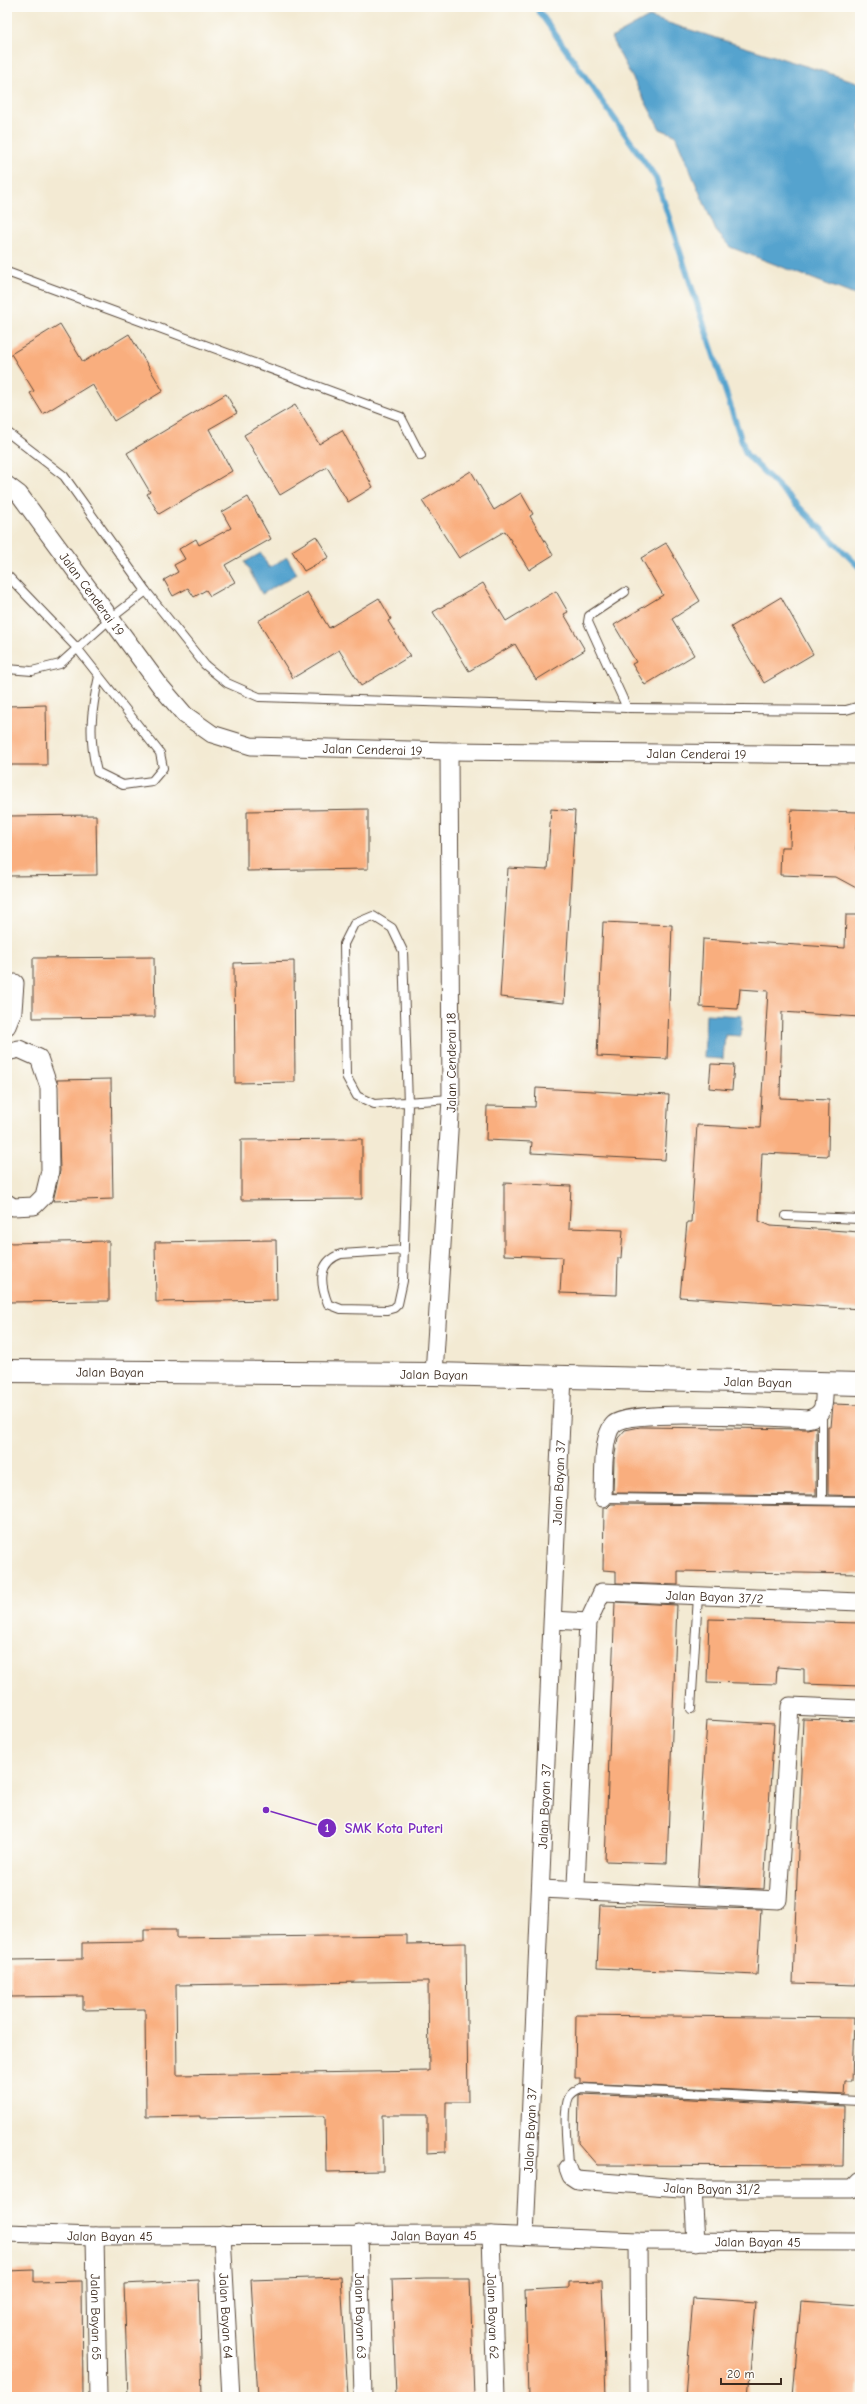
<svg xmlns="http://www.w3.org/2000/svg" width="867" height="2404" viewBox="0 0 867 2404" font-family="'Comic Neue',sans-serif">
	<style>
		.water { fill: #55a3ce; stroke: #486676 }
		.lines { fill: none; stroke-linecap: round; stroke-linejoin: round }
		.stream { stroke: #55a3ce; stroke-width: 6 }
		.building { fill: #f9ae7e; fill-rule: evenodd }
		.lane-casing { stroke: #574739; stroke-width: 10 }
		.street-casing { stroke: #574739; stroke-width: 19 }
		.secondary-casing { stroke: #574739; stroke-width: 24 }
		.lane { stroke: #fff; stroke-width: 8 }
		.street { stroke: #fff; stroke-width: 17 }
		.secondary { stroke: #fff; stroke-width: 22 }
		.labels { text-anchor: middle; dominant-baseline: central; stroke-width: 3; stroke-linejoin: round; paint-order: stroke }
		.street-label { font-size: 13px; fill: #3b2a1e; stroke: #fdfcf7 }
		.leader { fill: none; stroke: #7b2cbf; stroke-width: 1.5 }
		.callout-dot { fill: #7b2cbf; stroke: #fdfcf7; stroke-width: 1.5 }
		.mark-label { font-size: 12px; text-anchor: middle; font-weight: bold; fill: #fff }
		.callout-label { font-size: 14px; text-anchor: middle; font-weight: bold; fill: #7b2cbf; stroke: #fdfcf7; stroke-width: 3; stroke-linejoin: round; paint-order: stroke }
	</style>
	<rect width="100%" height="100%" fill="#fdfcf7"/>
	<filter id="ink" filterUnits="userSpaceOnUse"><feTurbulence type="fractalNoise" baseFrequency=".025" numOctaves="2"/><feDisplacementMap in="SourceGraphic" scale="8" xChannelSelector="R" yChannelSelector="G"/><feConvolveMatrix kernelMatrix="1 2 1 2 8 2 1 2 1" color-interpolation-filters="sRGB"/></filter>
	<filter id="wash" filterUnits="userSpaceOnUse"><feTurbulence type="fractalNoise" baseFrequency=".012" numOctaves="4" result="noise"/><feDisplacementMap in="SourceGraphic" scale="16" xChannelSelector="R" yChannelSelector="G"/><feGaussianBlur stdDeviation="0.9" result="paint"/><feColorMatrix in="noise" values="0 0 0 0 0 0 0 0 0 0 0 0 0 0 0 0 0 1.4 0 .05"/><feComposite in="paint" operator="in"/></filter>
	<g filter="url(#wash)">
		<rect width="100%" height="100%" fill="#f3ead3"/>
		<!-- water -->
		<g class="water">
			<path d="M649,17L860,83V297L730,247L716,231L675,135L660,129L611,38Z"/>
			<path d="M261,553L269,568L287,557L297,574L262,594L245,562Z"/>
			<path d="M706,1014L742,1016L741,1036L725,1035L723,1059L704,1058Z"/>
		</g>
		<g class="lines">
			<!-- stream -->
			<path class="stream" d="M536,7L656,178L746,454L860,568"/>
		</g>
		<g id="blocks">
			<!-- building -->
			<g class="building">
				<path d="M60,324L83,362L129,334L163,391L114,421L92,384L43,414L30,393L34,391L11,354Z"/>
				<path d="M226,394L237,413L209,429L232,471L159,514L147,494L150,492L127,453Z"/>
				<path d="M295,405L319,444L342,430L373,487L348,502L327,467L280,495L244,435Z"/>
				<path d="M471,471L494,510L521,493L533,514L530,516L553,555L529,570L505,531L459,558L422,501Z"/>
				<path d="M248,497L271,539L225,565L235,582L210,596L206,590L194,597L188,588L173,596L164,580L178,572L174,565L185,559L179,549L196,539L199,545L231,528L222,512Z"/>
				<path d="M316,536L329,557L304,571L292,551Z"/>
				<path d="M666,543L700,601L672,619L694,655L645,685L632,664L636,662L614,625L663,595L641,558Z"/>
				<path d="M483,583L506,621L556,591L568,612L564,614L585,650L536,680L515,644L469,671L433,612Z"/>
				<path d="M307,592L329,628L379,598L391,619L388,621L410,656L361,686L339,650L293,678L258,621Z"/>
				<path d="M781,597L813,654L764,683L731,627Z"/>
				<path d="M46,705L47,765H7V706Z"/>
				<path d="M368,809V869L247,871V811Z"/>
				<path d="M551,809L575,811L564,1003L500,997L508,868L547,870Z"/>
				<path d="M791,810L858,812L856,850H860V890L836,877L780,875L781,847H790Z"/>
				<path d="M96,815L97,875L7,876V816Z"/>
				<path d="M846,915H860V1017L782,1012L780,1098L829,1100L828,1156L762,1153L759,1221L771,1226L860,1232V1309L680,1297L687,1222H691L697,1125L760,1128L768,991L740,989L738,1009L700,1007L703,939L845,948Z"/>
				<path d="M603,922L672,925L667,1059L597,1056Z"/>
				<path d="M154,957L155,1017L33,1018V958Z"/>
				<path d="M294,961L295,1082L235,1083L234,963Z"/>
				<path d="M711,1064L734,1065L732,1090L709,1088Z"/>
				<path d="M111,1079L113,1199L53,1201L60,1171L57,1080Z"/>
				<path d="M536,1088L669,1095L665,1160L531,1153L532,1142L486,1140L487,1106L535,1107Z"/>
				<path d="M362,1139V1199L241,1200V1140Z"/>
				<path d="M504,1183L571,1186L569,1228L623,1230L621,1258H618L617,1295L560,1293L562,1257L504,1255Z"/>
				<path d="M276,1240L277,1300L156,1302L155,1242Z"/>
				<path d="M109,1241V1301L7,1302V1243Z"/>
				<path d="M833,1404L860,1405V1496L828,1495V1427H831Z"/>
				<path d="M640,1427L807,1429L816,1427V1495L613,1493L614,1459L618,1438L625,1430Z"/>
				<path d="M611,1504L860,1506V1574L678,1571V1585L616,1583V1571L603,1570L604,1508H607Z"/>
				<path d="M615,1602L677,1605L667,1863L605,1861Z"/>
				<path d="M709,1619L860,1623V1686L804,1684V1669L777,1667L776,1684L707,1682Z"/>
				<path d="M803,1719L860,1721V1871L856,1985L793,1983Z"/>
				<path d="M707,1720L774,1724L764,1889L697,1886Z"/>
				<path d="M600,1905L761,1909L757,1975L597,1968Z"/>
				<path d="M144,1930H176V1938L407,1935V1944L466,1943L468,2102H446V2152L427,2153V2115H382L383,2171L326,2172L325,2116L200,2118V2116L146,2117L145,2009L83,2010V1996L11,1997V1960L82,1959V1943L144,1942ZM428,1981L429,2071L177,2075L176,1985Z"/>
				<path d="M576,2015L854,2018L852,2081H845L844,2095L580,2083V2078H575Z"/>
				<path d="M582,2094L844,2106L843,2166L597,2165L578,2143L579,2095Z"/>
				<path d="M34,2270V2282L82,2281L83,2397H7V2271Z"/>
				<path d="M341,2277L348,2397H258L251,2280Z"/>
				<path d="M426,2278H470L474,2397H396L392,2279Z"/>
				<path d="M199,2280L202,2397H128L124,2284Z"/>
				<path d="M602,2281L606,2397H528L525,2290L569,2288V2282Z"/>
				<path d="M693,2298L756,2302L748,2397H685Z"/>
				<path d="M801,2301L860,2305V2353L857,2397H793Z"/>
			</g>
		</g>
	</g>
	<g filter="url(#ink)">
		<use href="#blocks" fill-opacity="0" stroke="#574739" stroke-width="1"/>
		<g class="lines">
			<defs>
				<g id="lane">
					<path d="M7,272L401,417L421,456"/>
					<path d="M7,432L64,476L146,591L205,665L227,683L259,697L627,708L846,710L860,706"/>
					<path d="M7,575L77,648L160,753L163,768L152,781L123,785L97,772C88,736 91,712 99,676"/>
					<path d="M625,592L589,616L588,622L627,708"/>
					<path d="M7,669L32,671L60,664L110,619L146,591"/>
					<path d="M786,1216L860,1219"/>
					<path d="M404,1250L341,1254C317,1262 320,1284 328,1304L341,1309L387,1310L394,1308L398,1304L403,1281L408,1104L403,951L392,928L373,916L354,924L344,944L346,1076L357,1096L374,1104L451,1099"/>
					<path d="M603,1498L860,1501"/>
					<path d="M822,1499V1412"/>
					<path d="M691,1709L698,1596"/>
					<path d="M568,2168C568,2151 562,2112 569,2097C572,2092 576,2090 581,2088L860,2101"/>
				</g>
				<g id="street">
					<path id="s1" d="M7,485L19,494L161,687L185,715L212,734L251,746L449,751L860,755"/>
					<path d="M7,1026L13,1011L15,983"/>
					<path d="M7,1052L19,1049L39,1058L49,1087L50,1171L44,1196L34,1206L13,1207L7,1203"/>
					<path id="s2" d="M434,1374L451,1099L449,751"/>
					<path d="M603,1498C604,1480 601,1436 614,1424C631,1408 776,1418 807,1419C827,1415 824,1401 824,1383"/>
					<path d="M553,1620L588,1622L576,1885"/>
					<path id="s3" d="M588,1622L602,1592L860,1602"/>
					<path d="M541,1889L778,1900L790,1706L860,1709"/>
					<path id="s4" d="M568,2168L571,2176L577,2180L693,2189H852L860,2181"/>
					<path d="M693,2189L696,2242"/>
					<path id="s5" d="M7,2233L95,2236L491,2235L638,2241L860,2242"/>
					<path id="s6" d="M359,2234L363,2397"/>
					<path id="s7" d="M222,2235L231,2397"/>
					<path id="s8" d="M491,2235L496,2397"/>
					<path id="s9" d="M95,2236L98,2397"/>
					<path id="s10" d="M525,2236L563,1376"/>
					<path d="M638,2241L639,2397"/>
				</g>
				<g id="secondary">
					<path id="s11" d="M7,1371L434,1374L860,1384"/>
				</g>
			</defs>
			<!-- lane casing -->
			<use href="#lane" class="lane-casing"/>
			<!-- street casing -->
			<use href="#street" class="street-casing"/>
			<!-- secondary casing -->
			<use href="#secondary" class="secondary-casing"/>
			<!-- lane -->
			<use href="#lane" class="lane"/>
			<!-- street -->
			<use href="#street" class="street"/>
			<!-- secondary -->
			<use href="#secondary" class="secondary"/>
		</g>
	</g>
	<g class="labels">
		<!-- street labels -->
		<g class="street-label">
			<text stroke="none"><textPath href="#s1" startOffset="139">Jalan Cenderai 19</textPath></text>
			<text stroke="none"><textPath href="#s1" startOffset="487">Jalan Cenderai 19</textPath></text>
			<text stroke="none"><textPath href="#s1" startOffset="811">Jalan Cenderai 19</textPath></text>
			<text stroke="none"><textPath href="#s2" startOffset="312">Jalan Cenderai 18</textPath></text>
			<text stroke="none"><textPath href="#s11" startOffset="103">Jalan Bayan</textPath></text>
			<text stroke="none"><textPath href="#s11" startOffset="427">Jalan Bayan</textPath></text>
			<text stroke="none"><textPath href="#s11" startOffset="751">Jalan Bayan</textPath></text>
			<text stroke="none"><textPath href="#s10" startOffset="754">Jalan Bayan 37</textPath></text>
			<text stroke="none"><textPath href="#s3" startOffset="146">Jalan Bayan 37/2</textPath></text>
			<text stroke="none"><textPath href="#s10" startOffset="430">Jalan Bayan 37</textPath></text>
			<text stroke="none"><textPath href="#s10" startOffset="106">Jalan Bayan 37</textPath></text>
			<text stroke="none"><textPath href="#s4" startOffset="151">Jalan Bayan 31/2</textPath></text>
			<text stroke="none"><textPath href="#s5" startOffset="103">Jalan Bayan 45</textPath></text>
			<text stroke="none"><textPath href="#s5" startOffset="427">Jalan Bayan 45</textPath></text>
			<text stroke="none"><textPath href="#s5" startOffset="751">Jalan Bayan 45</textPath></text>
			<text stroke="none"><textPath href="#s7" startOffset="81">Jalan Bayan 64</textPath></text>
			<text stroke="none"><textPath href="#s6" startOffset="82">Jalan Bayan 63</textPath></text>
			<text stroke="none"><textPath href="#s8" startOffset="81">Jalan Bayan 62</textPath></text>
			<text stroke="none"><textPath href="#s9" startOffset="81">Jalan Bayan 65</textPath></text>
		</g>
	</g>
	<!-- callouts -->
	<path class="leader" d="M266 1810L327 1828"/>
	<g class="callout-dot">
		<circle cx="266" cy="1810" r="4"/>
		<circle cx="327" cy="1828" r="10"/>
	</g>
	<g class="mark-label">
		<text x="327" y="1832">1</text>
	</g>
	<g class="callout-label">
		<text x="394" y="1833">SMK Kota Puteri</text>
	</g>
	<!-- margin -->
	<rect width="867" height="2404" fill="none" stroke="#fdfcf7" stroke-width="24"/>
	<!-- scale -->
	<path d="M721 2378v6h60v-6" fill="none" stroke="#3b2a1e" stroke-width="2"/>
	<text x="727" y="2378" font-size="12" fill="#3b2a1e" stroke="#fdfcf7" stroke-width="3" paint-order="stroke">20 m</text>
</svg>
